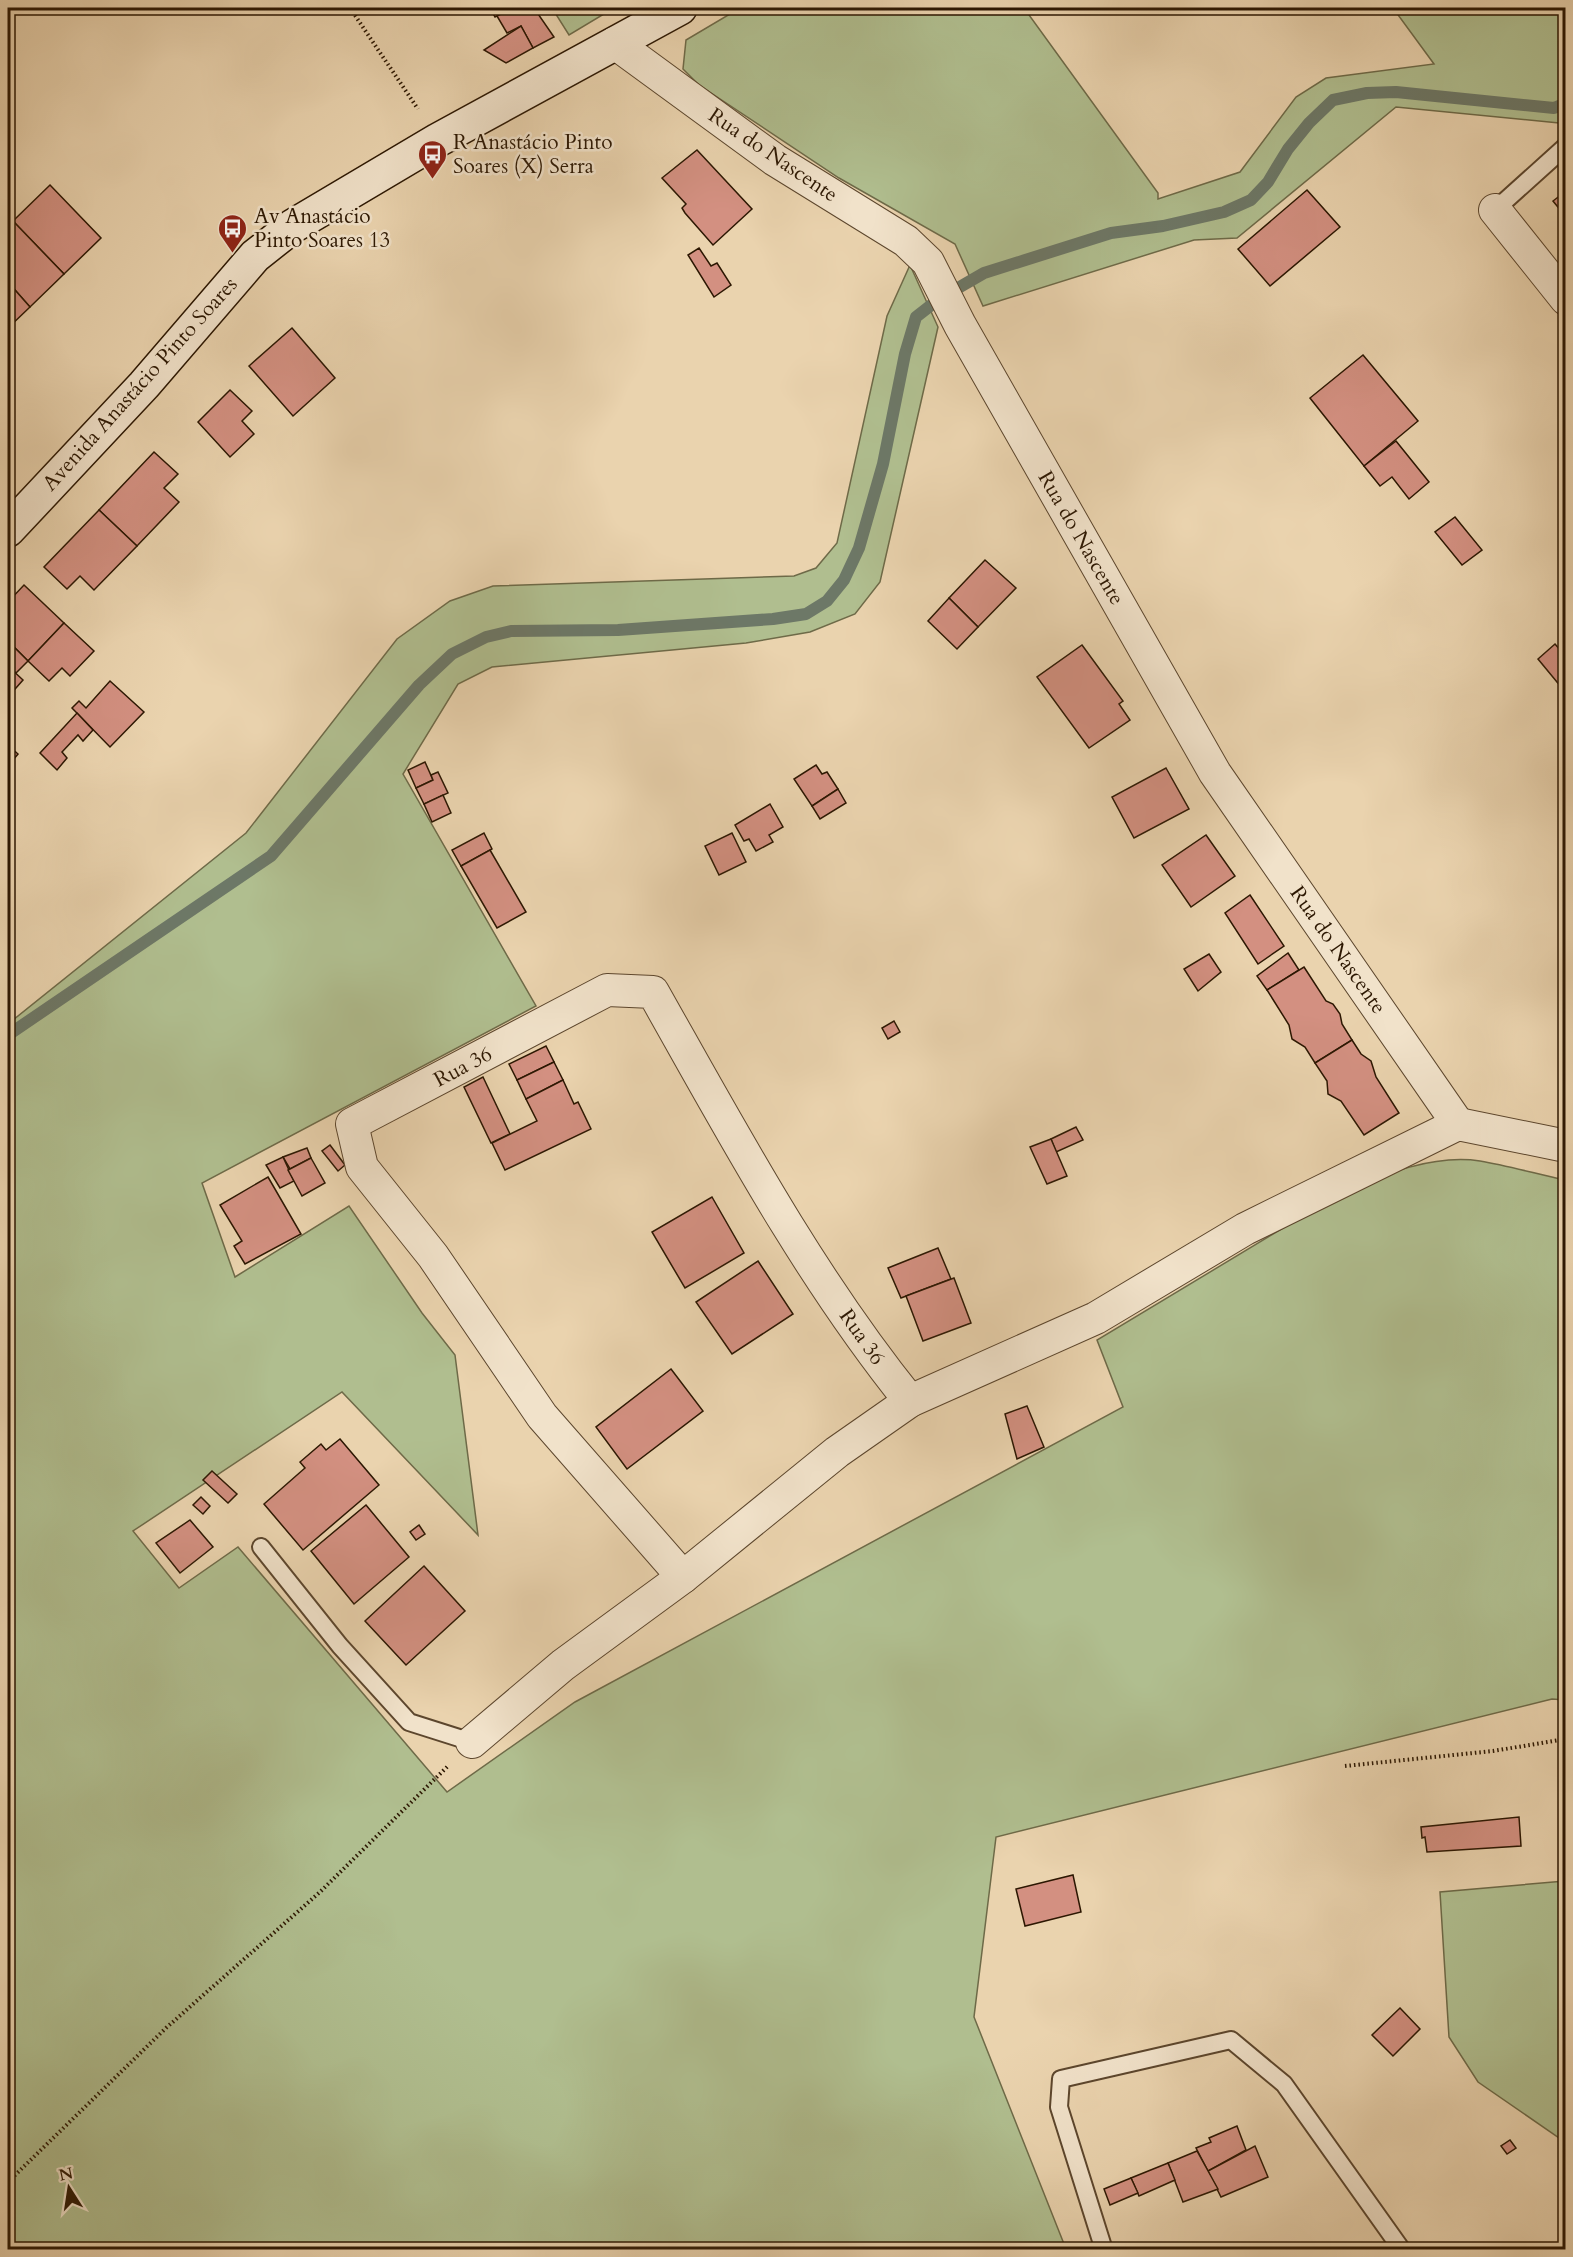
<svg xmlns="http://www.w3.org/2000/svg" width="1573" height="2257" viewBox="0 0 1573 2257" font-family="Cardo,serif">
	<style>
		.green { fill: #b0be8f; stroke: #6e6a48; stroke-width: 1.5 }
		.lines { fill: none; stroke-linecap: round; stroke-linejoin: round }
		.stream { stroke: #6d7867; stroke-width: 12 }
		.building { fill: #d39081; stroke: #2c1702; stroke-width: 1.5 }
		.lane-casing { stroke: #5c462d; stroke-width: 20 }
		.street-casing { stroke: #5c462d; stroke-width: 34 }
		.secondary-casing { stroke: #2c1702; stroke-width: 36 }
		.path { stroke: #2c1702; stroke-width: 4; stroke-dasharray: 1.5 3; stroke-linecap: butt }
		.lane { stroke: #f1e2ca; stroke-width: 16 }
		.street { stroke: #f1e2ca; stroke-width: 32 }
		.secondary { stroke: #f1e2ca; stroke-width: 33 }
		.labels { text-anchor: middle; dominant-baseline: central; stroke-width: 5; stroke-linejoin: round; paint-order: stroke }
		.poi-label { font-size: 21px; fill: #2c1702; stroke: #f1e2ca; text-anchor: start }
		.street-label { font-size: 21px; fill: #2c1702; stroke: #f1e2ca }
	</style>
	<rect width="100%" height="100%" fill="#ead3ae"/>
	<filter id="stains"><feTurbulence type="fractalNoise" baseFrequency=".00333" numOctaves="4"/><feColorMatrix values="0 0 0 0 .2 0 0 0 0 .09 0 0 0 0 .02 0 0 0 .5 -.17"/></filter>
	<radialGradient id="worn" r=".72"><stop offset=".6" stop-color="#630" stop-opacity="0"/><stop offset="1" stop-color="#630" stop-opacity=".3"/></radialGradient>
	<!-- green -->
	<g class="green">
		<path d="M552,8H614L569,35Z"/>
		<path d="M740,8H1024L1158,193V199L1240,172L1296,97L1326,78L1434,64L1393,8H1565V120L1559,123L1396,107L1237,238L1194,240L983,306L955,244L839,178L699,85L683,69L686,40Z"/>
		<path d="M910,265L938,327L880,582L855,614L810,632L746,643L492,667L458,684L403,774L536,1006L202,1183L235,1277L349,1206L422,1313L455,1355L478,1535L342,1392L133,1531L179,1588L238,1547L447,1792L575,1702L1123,1407L1097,1340L1343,1192C1384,1174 1434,1154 1480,1161C1509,1166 1537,1174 1565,1180V1700L1552,1699L996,1837L974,2017L1066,2249L8,2250V1024L246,833L397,639L450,601L493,586L794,576L816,568L837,543L887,316Z"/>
		<path d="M1565,1881H1566L1565,2142L1478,2082L1449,2037L1440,1892Z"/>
	</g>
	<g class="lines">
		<!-- stream -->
		<path class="stream" d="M8,1035L271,856L419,685L452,654L486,637L511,631L618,630L773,619L806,614L827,601L844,580L859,548L883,464L905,354L916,317L939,299L984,273L1111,233L1163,226L1224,212L1251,200L1268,182L1288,149L1309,123L1333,100L1367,93L1396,92L1554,108L1566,103"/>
	</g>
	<!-- building -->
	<g class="building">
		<path d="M490,8H513L495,17Z"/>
		<path d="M513,8H534L554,37L533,48L521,26L507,33L497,16Z"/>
		<path d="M521,26L533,48L506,63L484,50Z"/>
		<path d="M697,150L752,209L713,245L685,213L682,208L686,204L662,178Z"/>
		<path d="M50,185L101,238L64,274L13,221Z"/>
		<path d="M1307,190L1340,227L1270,286L1238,249Z"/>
		<path d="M1566,191V217L1553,201Z"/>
		<path d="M13,221L64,274L30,307L8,282V226Z"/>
		<path d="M699,248L711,266L717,263L731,285L714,297L688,255Z"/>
		<path d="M8,282L30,307L8,328Z"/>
		<path d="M292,328L335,378L293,416L249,366Z"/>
		<path d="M1363,355L1418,421L1364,466L1310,398Z"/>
		<path d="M230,390L252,411L242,421L254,434L230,457L198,422Z"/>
		<path d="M1396,441L1429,482L1409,499L1392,477L1380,486L1364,466Z"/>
		<path d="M154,452L178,474L164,488L179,502L137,546L99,510Z"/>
		<path d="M99,510L137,546L94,590L80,576L67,589L44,567Z"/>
		<path d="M1455,517L1482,550L1462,565L1435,532Z"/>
		<path d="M985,560L1016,588L978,627L949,598Z"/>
		<path d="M24,585L64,623L28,661L8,641V602Z"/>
		<path d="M949,598L978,627L957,649L928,621Z"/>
		<path d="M64,623L94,651L70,676L62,668L49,681L28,661Z"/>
		<path d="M8,641L28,661L16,673L8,666Z"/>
		<path d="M1555,644L1566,657V693L1538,659Z"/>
		<path d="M1082,645L1123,701L1119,704L1130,720L1089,748L1037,677Z"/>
		<path d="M8,666L23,680L8,697Z"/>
		<path d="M110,681L144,712L110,747L72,708L79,701L86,708Z"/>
		<path d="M77,713L93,730L83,741L78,735L62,752L67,758L57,770L40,753Z"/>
		<path d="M8,745L18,754L8,766Z"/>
		<path d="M425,762L433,780L416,788L408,770Z"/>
		<path d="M816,765L822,774L827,772L838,789L812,806L794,779Z"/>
		<path d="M1166,768L1189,809L1134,838L1112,797Z"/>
		<path d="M438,772L448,793L424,804L416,788L433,780L431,775Z"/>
		<path d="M838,789L846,803L820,819L812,806Z"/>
		<path d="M443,795L451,813L432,822L424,804Z"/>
		<path d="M770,804L783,827L769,835L773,842L756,851L749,839L744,841L735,825Z"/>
		<path d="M484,833L492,849L461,866L452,850Z"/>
		<path d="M732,833L746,862L719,875L705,846Z"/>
		<path d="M1206,835L1235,876L1191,907L1162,865Z"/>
		<path d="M490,850L526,912L497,928L461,866Z"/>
		<path d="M1250,895L1284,946L1258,964L1225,913Z"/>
		<path d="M1288,953L1299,970L1267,990L1257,976Z"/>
		<path d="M1209,954L1221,972L1198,991L1184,969Z"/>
		<path d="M1304,967L1326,1001L1333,1004L1340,1014L1342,1024L1352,1040L1315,1063L1305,1047L1292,1039L1289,1025L1267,990Z"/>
		<path d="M894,1021L900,1032L888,1039L882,1028Z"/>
		<path d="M1352,1040L1361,1054L1371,1061L1376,1077L1399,1113L1364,1135L1341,1101L1328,1094L1327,1081L1315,1063Z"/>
		<path d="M546,1046L554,1062L517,1080L509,1064Z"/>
		<path d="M554,1062L563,1080L526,1099L517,1080Z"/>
		<path d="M483,1077L510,1134L491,1143L464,1087Z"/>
		<path d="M563,1080L574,1104L578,1102L591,1129L505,1170L492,1143L537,1121L526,1099Z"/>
		<path d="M1076,1127L1083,1140L1056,1152L1051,1139Z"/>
		<path d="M1051,1139L1067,1176L1047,1184L1030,1147Z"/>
		<path d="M330,1145L345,1165L338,1171L322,1151Z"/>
		<path d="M307,1148L311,1158L290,1169L283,1157Z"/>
		<path d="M283,1157L294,1181L280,1188L266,1165Z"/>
		<path d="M311,1158L325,1183L302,1196L288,1170Z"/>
		<path d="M268,1177L301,1234L245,1264L234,1246L242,1241L220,1205Z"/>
		<path d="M712,1197L744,1253L685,1288L652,1232Z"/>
		<path d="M938,1248L951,1279L901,1298L888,1268Z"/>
		<path d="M758,1261L793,1314L732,1354L696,1302Z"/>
		<path d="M954,1278L971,1323L923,1341L906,1296Z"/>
		<path d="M671,1369L703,1411L627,1469L596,1427Z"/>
		<path d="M1027,1406L1044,1447L1017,1459L1005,1414Z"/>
		<path d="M340,1439L379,1485L303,1550L264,1504L305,1468L300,1462L321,1444L326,1450Z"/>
		<path d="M212,1471L237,1494L228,1503L203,1480Z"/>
		<path d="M201,1497L210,1506L203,1514L193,1505Z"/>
		<path d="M366,1505L409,1557L354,1604L311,1551Z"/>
		<path d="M190,1520L213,1547L180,1573L156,1543Z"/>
		<path d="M419,1525L425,1534L416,1540L410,1532Z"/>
		<path d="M424,1566L465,1611L406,1665L365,1621Z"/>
		<path d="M1519,1817L1521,1846L1427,1852L1425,1837L1422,1838L1421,1827Z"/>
		<path d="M1073,1875L1081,1912L1025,1926L1016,1889Z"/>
		<path d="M1400,2008L1420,2029L1393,2056L1372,2035Z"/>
		<path d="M1237,2126L1246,2150L1208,2171L1196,2148L1211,2142L1209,2138Z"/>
		<path d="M1510,2140L1516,2148L1507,2154L1501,2146Z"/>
		<path d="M1255,2146L1268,2177L1221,2197L1208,2171Z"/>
		<path d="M1197,2151L1218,2189L1183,2202L1168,2163Z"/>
		<path d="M1168,2163L1175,2180L1139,2196L1131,2178Z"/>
		<path d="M1131,2178L1138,2193L1110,2205L1104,2189Z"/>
	</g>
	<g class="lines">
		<defs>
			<g id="lane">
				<path d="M1495,210L1566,146"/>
				<path d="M261,1547L340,1646L409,1722L472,1742"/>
				<path d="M1104,2250L1059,2107L1061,2079L1231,2040L1284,2084L1402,2250"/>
			</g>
			<g id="street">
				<path d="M615,43L775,160L906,241L928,262L960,325L1215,773L1458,1124"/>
				<path d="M1495,210L1566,299"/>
				<path d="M683,1577L542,1416L433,1256L362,1167L352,1124L607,990L653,992C732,1132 809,1276 910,1401"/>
				<path d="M472,1742L563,1665L683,1577L837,1452L910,1401L1096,1318L1245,1229L1458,1124L1566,1146"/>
			</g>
			<path id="secondary" d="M8,530L144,385L255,256L293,226L438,140L680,8"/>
		</defs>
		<!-- lane casing -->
		<use href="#lane" class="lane-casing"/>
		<!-- street casing -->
		<use href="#street" class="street-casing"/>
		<!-- secondary casing -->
		<use href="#secondary" class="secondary-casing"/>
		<!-- path -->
		<g class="path">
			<path d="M350,8L418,109"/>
			<path d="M1345,1766L1493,1751L1566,1739"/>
			<path d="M8,2182L166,2028L320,1892L448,1766"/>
		</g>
		<!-- lane -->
		<use href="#lane" class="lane"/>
		<!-- street -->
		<use href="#street" class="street"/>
		<!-- secondary -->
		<use href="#secondary" class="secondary"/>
	</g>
	<!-- icons -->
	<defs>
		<symbol id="bus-pin" viewBox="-11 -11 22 30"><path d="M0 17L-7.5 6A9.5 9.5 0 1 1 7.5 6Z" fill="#8f2418" stroke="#f1e2ca"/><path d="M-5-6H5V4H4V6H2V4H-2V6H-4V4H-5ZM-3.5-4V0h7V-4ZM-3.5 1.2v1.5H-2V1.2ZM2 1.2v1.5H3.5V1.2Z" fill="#fff"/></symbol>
	</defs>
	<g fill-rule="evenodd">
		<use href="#bus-pin" x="416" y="138" width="33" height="45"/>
		<use href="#bus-pin" x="216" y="212" width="33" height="45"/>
	</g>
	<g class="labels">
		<!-- poi labels -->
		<g class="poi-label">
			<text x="453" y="142">R Anastácio Pinto<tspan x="453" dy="24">Soares (X) Serra</tspan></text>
			<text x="254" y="216">Av Anastácio<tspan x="254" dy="24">Pinto Soares 13</tspan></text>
		</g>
		<!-- street labels -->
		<g class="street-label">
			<text transform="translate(773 155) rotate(34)">Rua do Nascente</text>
			<text transform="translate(140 384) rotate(-48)">Avenida Anastácio Pinto Soares</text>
			<text transform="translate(1081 538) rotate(60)">Rua do Nascente</text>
			<text transform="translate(1338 950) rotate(55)">Rua do Nascente</text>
			<text transform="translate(463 1067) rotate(-28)">Rua 36</text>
			<text transform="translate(862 1337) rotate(55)">Rua 36</text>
		</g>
	</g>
	<!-- margin -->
	<rect width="1573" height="2257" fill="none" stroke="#ead3ae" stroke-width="30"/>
	<rect x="9" y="9" width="1555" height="2239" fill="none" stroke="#2c1702" stroke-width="3"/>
	<rect x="15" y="15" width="1543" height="2227" fill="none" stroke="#2c1702" stroke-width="1.5"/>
	<!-- north arrow -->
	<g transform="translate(69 2188) rotate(348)" stroke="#f1e2ca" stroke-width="4.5" paint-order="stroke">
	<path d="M0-4.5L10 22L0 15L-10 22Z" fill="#2c1702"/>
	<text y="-9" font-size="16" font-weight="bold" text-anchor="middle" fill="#2c1702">N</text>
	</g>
	<rect width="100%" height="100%" filter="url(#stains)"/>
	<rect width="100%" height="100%" fill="url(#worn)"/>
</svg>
